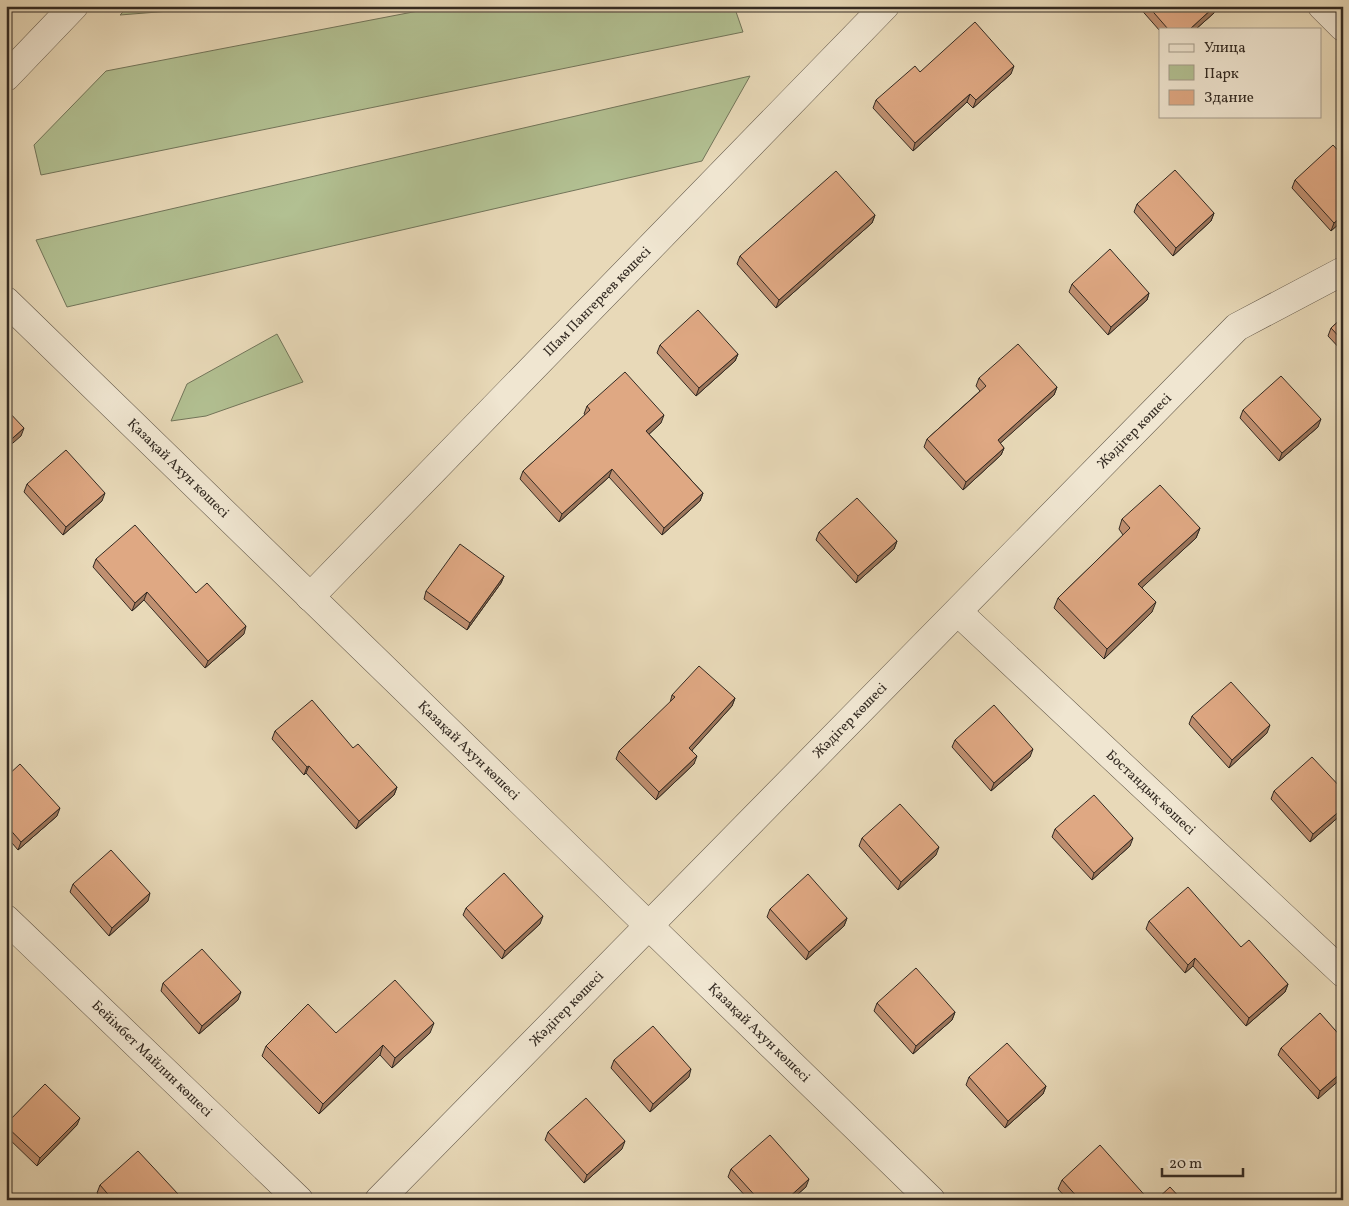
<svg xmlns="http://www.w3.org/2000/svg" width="1349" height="1206" viewBox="0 0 1349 1206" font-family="Vollkorn,serif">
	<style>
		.green { fill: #b2c092; stroke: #72755a }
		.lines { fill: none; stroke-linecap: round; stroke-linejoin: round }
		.minor-casing { stroke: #605648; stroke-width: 29 }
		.minor { stroke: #f0e6d1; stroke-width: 28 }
		.wall { fill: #c09071; stroke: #332a22 }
		.shaded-wall { fill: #9c765c; stroke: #332a22 }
		.building { fill: #dfa883; stroke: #332a22 }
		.labels { text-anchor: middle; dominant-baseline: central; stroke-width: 4; stroke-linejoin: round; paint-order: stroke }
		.street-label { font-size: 14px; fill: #332a22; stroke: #f0e6d1 }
	</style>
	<rect width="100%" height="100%" fill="#e8d9b8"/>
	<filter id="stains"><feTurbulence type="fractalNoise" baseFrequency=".004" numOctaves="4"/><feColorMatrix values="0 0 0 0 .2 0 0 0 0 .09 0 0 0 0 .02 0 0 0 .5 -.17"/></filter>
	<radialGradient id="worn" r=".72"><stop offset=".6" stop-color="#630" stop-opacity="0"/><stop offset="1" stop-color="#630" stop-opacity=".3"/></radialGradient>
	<!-- green -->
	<g class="green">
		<path d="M129,6H232L120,15Z"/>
		<path d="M444,6H734L743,32L41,175L34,145L106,71Z"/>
		<path d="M750,76L702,161L67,307L36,240Z"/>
		<path d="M277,334L303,382L206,416L171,421L187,384Z"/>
	</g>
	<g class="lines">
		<defs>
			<g id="minor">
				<path d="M1322,6L1343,27"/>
				<path d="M6,77L74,6"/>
				<path id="s1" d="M6,301L931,1200"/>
				<path id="s2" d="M310,597L885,6"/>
				<path id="s3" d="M958,612L1343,973"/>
				<path id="s4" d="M6,919L299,1200"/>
				<path id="s5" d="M379,1200L1237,327L1343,271"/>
			</g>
		</defs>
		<!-- minor casing -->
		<use href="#minor" class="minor-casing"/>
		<!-- minor -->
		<use href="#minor" class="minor"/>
	</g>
	<!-- wall -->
	<g class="wall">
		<path d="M1138,6H1216L1214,13L1196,29H1160V31Z"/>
		<path d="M920,72L1011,74L973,108L967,102L913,151L873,108L876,100Z"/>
		<path d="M1295,180L1343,220L1331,231L1292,188Z"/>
		<path d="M1137,204L1214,213L1211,221L1173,256L1134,212Z"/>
		<path d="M875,215L872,223L776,308L737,264L740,256Z"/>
		<path d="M1072,284L1149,293L1147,300L1108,335L1069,292Z"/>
		<path d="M1343,317V352L1328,336L1331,328Z"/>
		<path d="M660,345L738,354L735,361L696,396L657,353Z"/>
		<path d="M979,378L1057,387L1054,395L1000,443L1004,448L1001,455L963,490L924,447L927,439L980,391L976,386Z"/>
		<path d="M587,406L661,423L649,434L703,493L700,501L662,535L609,477L559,522L520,479L523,471L585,415L584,414Z"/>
		<path d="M1243,410L1318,427L1279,461L1240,418Z"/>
		<path d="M27,484L102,501L63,535L24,492Z"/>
		<path d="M1122,519L1200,528L1196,538L1142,587L1152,612L1104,659L1054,608L1058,598L1123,535L1119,529Z"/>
		<path d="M819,532L897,541L894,549L856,583L816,540Z"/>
		<path d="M96,559L196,593L244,634L205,668L144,600L132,611L93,567Z"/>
		<path d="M504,576L501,583L467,630L424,599L426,591Z"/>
		<path d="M672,695L735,698L732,706L692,750L694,764L656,800L616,759L619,751L670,703Z"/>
		<path d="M1192,716L1267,733L1229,768L1189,724Z"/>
		<path d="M275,731L353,748L397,787L394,795L356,829L306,773L304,775L272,739Z"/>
		<path d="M955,740L1030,757L991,791L952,747Z"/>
		<path d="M6,777L57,816L18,850L6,836Z"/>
		<path d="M1343,790V813L1310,842L1271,799L1274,791Z"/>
		<path d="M1055,829L1130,846L1092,880L1052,837Z"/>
		<path d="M862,838L936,855L898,890L859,846Z"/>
		<path d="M73,884L148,901L109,936L70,892Z"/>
		<path d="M466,908L540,924L502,959L463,915Z"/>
		<path d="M770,909L847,918L844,926L806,960L767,917Z"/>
		<path d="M1149,921L1241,947L1288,984L1285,992L1246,1026L1193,966L1185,973L1146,929Z"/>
		<path d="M163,983L238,1000L199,1034L161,991Z"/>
		<path d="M877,1003L955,1012L952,1020L913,1054L874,1011Z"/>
		<path d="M336,1033H430L392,1068L380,1055L319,1114L262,1056L266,1046Z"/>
		<path d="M1343,1039L1318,1099L1278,1055L1281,1048Z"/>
		<path d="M614,1060L689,1077L650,1112L611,1068Z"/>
		<path d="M969,1077L1046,1086L1043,1094L1005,1128L966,1085Z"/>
		<path d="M6,1124L77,1125L37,1166L6,1136Z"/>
		<path d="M548,1132L622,1149L584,1183L545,1140Z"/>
		<path d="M731,1169L806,1187L791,1200H749L728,1177Z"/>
		<path d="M1062,1180L1149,1200H1068L1058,1189Z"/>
		<path d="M100,1185L176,1200H103L97,1193Z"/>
	</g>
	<!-- shaded-wall -->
	<g class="shaded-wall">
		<path d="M1215,6H1216L1214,13L1196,29H1190Z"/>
		<path d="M1014,66L1011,74L973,108L976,100Z"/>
		<path d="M970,94L967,102L913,151L915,143Z"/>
		<path d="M1214,213L1211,221L1173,256L1176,248Z"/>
		<path d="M875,215L872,223L776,308L779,300Z"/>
		<path d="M1343,215V220L1331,231L1334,223Z"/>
		<path d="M1149,293L1147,300L1108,335L1111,327Z"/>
		<path d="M738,354L735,361L696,396L699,388Z"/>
		<path d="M1057,387L1054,395L995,448L998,440Z"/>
		<path d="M664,415L661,423L644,439L646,431Z"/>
		<path d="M1321,419L1318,427L1279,461L1282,453Z"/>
		<path d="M24,428L21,436L6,449V444Z"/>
		<path d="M1004,448L1001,455L963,490L966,482Z"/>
		<path d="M612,469L609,477L559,522L562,514Z"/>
		<path d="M105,493L102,501L63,535L66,527Z"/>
		<path d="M703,493L700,501L662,535L664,528Z"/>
		<path d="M1200,528L1196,538L1135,594L1138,584Z"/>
		<path d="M897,541L894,549L856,583L858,576Z"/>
		<path d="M504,576L501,583L467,630L470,623Z"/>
		<path d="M147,592L144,600L132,611L135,603Z"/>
		<path d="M1156,602L1152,612L1104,659L1107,649Z"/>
		<path d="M246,626L244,634L205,668L208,661Z"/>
		<path d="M735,698L732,706L687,756L689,748Z"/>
		<path d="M1270,725L1267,733L1229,768L1232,760Z"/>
		<path d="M1033,749L1030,757L991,791L994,783Z"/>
		<path d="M697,756L694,764L656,800L659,792Z"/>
		<path d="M309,766L306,773L304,775L307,767Z"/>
		<path d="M397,787L394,795L356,829L359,821Z"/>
		<path d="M60,808L57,816L18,850L21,842Z"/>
		<path d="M1343,808V813L1310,842L1313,834Z"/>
		<path d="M1133,838L1130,846L1092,880L1094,873Z"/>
		<path d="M939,847L936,855L898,890L901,882Z"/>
		<path d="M150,893L148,901L109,936L112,928Z"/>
		<path d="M543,916L540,924L502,959L505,951Z"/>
		<path d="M847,918L844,926L806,960L809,952Z"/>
		<path d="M1195,958L1193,966L1185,973L1188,965Z"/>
		<path d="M1288,984L1285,992L1246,1026L1249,1018Z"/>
		<path d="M241,992L238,1000L199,1034L202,1026Z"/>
		<path d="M955,1012L952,1020L913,1054L916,1046Z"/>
		<path d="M434,1023L430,1033L392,1068L395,1058Z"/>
		<path d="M383,1045L380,1055L319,1114L323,1104Z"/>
		<path d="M691,1069L689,1077L650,1112L653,1104Z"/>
		<path d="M1343,1071V1077L1318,1099L1320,1091Z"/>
		<path d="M1046,1086L1043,1094L1005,1128L1008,1121Z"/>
		<path d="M80,1118L77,1125L37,1166L40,1158Z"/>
		<path d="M625,1141L622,1149L584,1183L587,1175Z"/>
		<path d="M809,1179L806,1187L791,1200H786Z"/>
		<path d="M178,1194L176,1200H172Z"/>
	</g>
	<!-- building -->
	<g class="building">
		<path d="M1148,6H1215L1190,29H1168Z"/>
		<path d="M975,22L1014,66L976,100L970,94L915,143L876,100L915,66L920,72Z"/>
		<path d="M1333,145L1343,156V215L1334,223L1295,180Z"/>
		<path d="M1175,170L1214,213L1176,248L1137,204Z"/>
		<path d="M836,171L875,215L779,300L740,256Z"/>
		<path d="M1110,249L1149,293L1111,327L1072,284Z"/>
		<path d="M698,310L738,354L699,388L660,345Z"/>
		<path d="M1343,317V341L1331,328Z"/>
		<path d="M1018,344L1057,387L998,440L1004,448L966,482L927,439L986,386L979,378Z"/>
		<path d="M625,372L664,415L646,431L703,493L664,528L612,469L562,514L523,471L590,410L587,406Z"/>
		<path d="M1281,376L1321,419L1282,453L1243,410Z"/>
		<path d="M6,409L24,428L6,444Z"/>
		<path d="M66,450L105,493L66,527L27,484Z"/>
		<path d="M1160,485L1200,528L1138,584L1156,602L1107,649L1058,598L1130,528L1122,519Z"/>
		<path d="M857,498L897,541L858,576L819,532Z"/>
		<path d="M135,525L196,593L207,583L246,626L208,661L147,592L135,603L96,559Z"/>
		<path d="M460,544L504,576L470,623L426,591Z"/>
		<path d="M699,666L735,698L689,748L697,756L659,792L619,751L675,697L672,695Z"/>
		<path d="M1231,682L1270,725L1232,760L1192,716Z"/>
		<path d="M312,700L353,748L358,744L397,787L359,821L309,766L307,767L275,731Z"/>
		<path d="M994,705L1033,749L994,783L955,740Z"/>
		<path d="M1312,757L1343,790V808L1313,834L1274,791Z"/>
		<path d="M20,764L60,808L21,842L6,825V777Z"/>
		<path d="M1094,795L1133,838L1094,873L1055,829Z"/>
		<path d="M900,804L939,847L901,882L862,838Z"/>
		<path d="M111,850L150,893L112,928L73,884Z"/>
		<path d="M504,873L543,916L505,951L466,908Z"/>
		<path d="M808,874L847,918L809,952L770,909Z"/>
		<path d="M1188,887L1241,947L1249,940L1288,984L1249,1018L1195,958L1188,965L1149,921Z"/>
		<path d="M202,949L241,992L202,1026L163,983Z"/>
		<path d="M916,968L955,1012L916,1046L877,1003Z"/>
		<path d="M395,980L434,1023L395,1058L383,1045L323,1104L266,1046L308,1004L336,1033Z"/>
		<path d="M1320,1013L1343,1039V1071L1320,1091L1281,1048Z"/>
		<path d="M653,1026L691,1069L653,1104L614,1060Z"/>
		<path d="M1007,1043L1046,1086L1008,1121L969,1077Z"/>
		<path d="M45,1084L80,1118L40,1158L6,1126V1124Z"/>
		<path d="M586,1098L625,1141L587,1175L548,1132Z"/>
		<path d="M770,1135L809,1179L786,1200H759L731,1169Z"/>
		<path d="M1100,1145L1149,1200H1080L1062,1180Z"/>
		<path d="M138,1151L178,1194L172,1200H113L100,1185Z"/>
		<path d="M1170,1187L1182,1200H1156Z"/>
	</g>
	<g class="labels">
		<!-- street labels -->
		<g class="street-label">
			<text stroke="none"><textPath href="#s2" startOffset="412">Шам Пангереев көшесі</textPath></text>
			<text stroke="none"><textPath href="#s5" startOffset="1078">Жәдігер көшесі</textPath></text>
			<text stroke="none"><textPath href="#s1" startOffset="240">Қазақай Ахун көшесі</textPath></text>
			<text stroke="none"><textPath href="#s5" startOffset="672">Жәдігер көшесі</textPath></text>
			<text stroke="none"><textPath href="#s1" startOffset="645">Қазақай Ахун көшесі</textPath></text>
			<text stroke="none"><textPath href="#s3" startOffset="264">Бостандық көшесі</textPath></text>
			<text stroke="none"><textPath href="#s5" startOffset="268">Жәдігер көшесі</textPath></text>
			<text stroke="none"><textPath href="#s1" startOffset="1050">Қазақай Ахун көшесі</textPath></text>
			<text stroke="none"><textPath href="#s4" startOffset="202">Бейімбет Майлин көшесі</textPath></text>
		</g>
	</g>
	<!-- margin -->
	<rect width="1349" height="1206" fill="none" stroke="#e8d9b8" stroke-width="25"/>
	<rect x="8" y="8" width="1334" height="1191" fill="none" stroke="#332a22" stroke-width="2.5"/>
	<rect x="12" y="12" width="1324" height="1181" fill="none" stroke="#332a22"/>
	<!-- legend -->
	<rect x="1159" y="28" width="162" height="90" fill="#f0e6d1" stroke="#a49b8b"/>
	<rect x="1169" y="44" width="25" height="8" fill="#f0e6d1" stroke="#a49b8b"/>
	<text x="1204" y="52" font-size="15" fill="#332a22">Улица</text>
	<rect x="1169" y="65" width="25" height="15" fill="#b2c092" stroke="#a49b8b"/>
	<text x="1204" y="78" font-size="15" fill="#332a22">Парк</text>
	<rect x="1169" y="90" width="25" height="15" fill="#dfa883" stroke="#a49b8b"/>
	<text x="1204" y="102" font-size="15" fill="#332a22">Здание</text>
	<!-- scale -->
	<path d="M1162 1168v8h81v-8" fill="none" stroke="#332a22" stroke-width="2.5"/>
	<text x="1169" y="1168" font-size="15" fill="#332a22" stroke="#f0e6d1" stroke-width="4" paint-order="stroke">20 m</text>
	<rect width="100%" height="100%" filter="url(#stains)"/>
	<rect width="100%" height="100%" fill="url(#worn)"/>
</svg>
